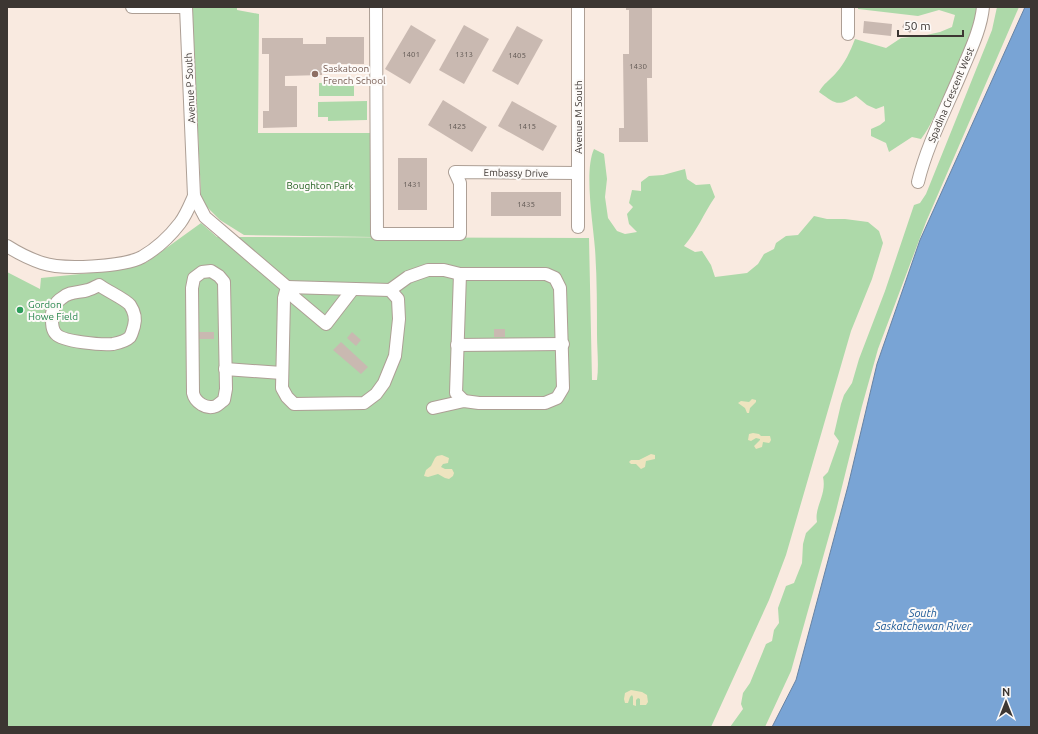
<svg xmlns="http://www.w3.org/2000/svg" width="1038" height="734" viewBox="0 0 1038 734" font-family="Ubuntu,sans-serif">
	<style>
		.green { fill: #add9a9 }
		.sand { fill: #eee4bf }
		.water { fill: #79a4d5; stroke: #6783a4 }
		.building { fill: #c9b9b1 }
		.lines { fill: none; stroke-linecap: round; stroke-linejoin: round }
		.minor-casing { stroke: #ad9f95; stroke-width: 14 }
		.minor { stroke: #fff; stroke-width: 12 }
		.education-dot { fill: #8d6e63; stroke: #fdfaf8; stroke-width: 1.5 }
		.leisure-dot { fill: #2e9e5b; stroke: #fdfaf8; stroke-width: 1.5 }
		.labels { text-anchor: middle; dominant-baseline: central; stroke-width: 4; stroke-linejoin: round; paint-order: stroke }
		.number-label { font-size: 8px; fill: #5f5752 }
		.education-label { font-size: 10px; fill: #785e54; stroke: #fdfaf8; text-anchor: start }
		.street-label { font-size: 10px; fill: #3c3632; stroke: #fdfaf8 }
		.park-label { font-size: 10px; fill: #1f5d1c; stroke: #fdfaf8 }
		.leisure-label { font-size: 10px; fill: #27864d; stroke: #fdfaf8; text-anchor: start }
		.water-label { font-size: 11px; font-style: italic; fill: #1d5996; stroke: #fdfaf8 }
	</style>
	<rect width="100%" height="100%" fill="#f9eae0"/>
	<!-- green -->
	<g class="green">
		<path d="M192,7H237V10L259,14L258,133H372V237L244,235L220,220L205,205L201,195Z"/>
		<path d="M858,7H978L969,38L944,98C936,111 931,126 921,139L912,137L889,152L886,143L871,136V129L880,125L885,121L884,106L876,109L867,105L856,96C837,107 836,104 819,92C823,84 830,80 836,73C845,63 850,52 855,39L886,48L901,38L922,36L940,32L952,27L955,15L939,10L918,16L858,9Z"/>
		<path d="M997,7H1019L926,222L878,349L862,406L836,511L791,671L765,727H730L743,709L741,704L743,693L750,683L766,644L772,641L774,630L779,623L778,608L786,586L794,583L802,563L803,544L806,533L817,522C814,507 827,495 823,477L828,472L839,441L834,434L841,404L844,395L852,383L859,359L885,291L914,205L920,203L926,194L992,30Z"/>
		<path d="M354,82V96H319V83Z"/>
		<path d="M367,101V120L328,121V117H318V102Z"/>
		<path d="M594,149L604,154L607,179L605,197L608,218L617,231L625,234L637,232L629,224L627,214L633,207L629,203L632,190L641,191V182L649,176L663,175L685,169L687,179L696,185L710,184L715,197C704,213 697,231 684,246L695,252L702,251L711,265L715,277L747,273L758,264L764,254L774,249L776,243L786,236L798,235L814,216L827,219H845L868,222L879,231L883,243L872,279L851,331L786,555L769,600L711,727H7V272L40,289L41,278L100,272L119,269L147,262L201,223L217,237L589,238L592,380H597C599,365 597,349 597,334C597,306 597,277 595,249C593,223 584,171 594,149Z"/>
	</g>
	<!-- sand -->
	<g class="sand">
		<path d="M752,399L756,400V402L750,408L749,413H747L745,408L738,403L741,401L749,402Z"/>
		<path d="M753,433L759,434L761,436H770L771,440L770,442L769,443L763,442L762,447L756,449L754,446L760,440V439L756,438L751,441L748,440L749,434Z"/>
		<path d="M651,454L655,455V459L646,461L645,467L641,469L636,464H631L629,462L631,460H639Z"/>
		<path d="M442,455L449,458L448,463L443,464L441,467L445,469H452L454,473L453,476L449,479L445,478L438,474L428,477L424,476L426,470L431,466L435,458L437,456Z"/>
		<path d="M631,690L642,692L647,695L648,702L646,705H640V699L638,698L636,700V706L633,705V697L632,695L630,697L628,703H625L624,699L625,693Z"/>
	</g>
	<!-- water -->
	<path class="water" d="M1025,7H1031V727H772L796,680L848,486L877,364L920,240Z"/>
	<!-- building -->
	<g class="building">
		<path d="M626,7H652V78H647L648,142H619V128H624L623,54H629V10H626Z"/>
		<path d="M864,21L892,24L891,36L863,33Z"/>
		<path d="M905,22L913,28L910,33L902,27Z"/>
		<path d="M411,25L436,40L410,84L385,69Z"/>
		<path d="M464,25L489,39L464,84L439,70Z"/>
		<path d="M517,26L543,40L518,85L492,71Z"/>
		<path d="M326,37H364V64H322V75L285,76V86H297V127L263,128V111H269V54H262V38H303V44H326Z"/>
		<path d="M443,100L487,127L472,152L428,125Z"/>
		<path d="M512,101L557,126L543,151L498,126Z"/>
		<rect x="398" y="158" width="29" height="52"/>
		<rect x="491" y="192" width="70" height="24"/>
		<rect x="494" y="329" width="11" height="8"/>
		<rect x="199" y="332" width="15" height="7"/>
		<path d="M352,332L361,340L356,346L347,338Z"/>
		<path d="M341,342L368,367L361,374L333,350Z"/>
	</g>
	<g class="lines">
		<defs>
			<g id="minor">
				<path d="M132,7H186"/>
				<path d="M186,7L194,196L205,217L287,287L295,298L326,324L353,289"/>
				<path d="M376,7L377,234H460V183L455,172L578,173"/>
				<path d="M578,7V227"/>
				<path d="M848,34V7"/>
				<path d="M918,182C927,144 948,105 963,68C971,49 981,28 983,7"/>
				<path d="M7,246C18,253 30,259 42,263C62,270 123,267 142,257C156,249 170,236 180,223C186,215 190,205 194,196"/>
				<path d="M211,271L219,276L224,282L226,389L224,400C221,402 218,405 216,406C206,410 195,402 193,393L192,288L194,278L202,272Z"/>
				<path d="M460,274L456,393L464,401"/>
				<path d="M99,285C107,291 125,299 130,305C134,311 136,319 134,326C133,329 132,334 130,337C126,341 118,343 113,344C102,345 63,342 56,334C52,330 52,324 52,319C51,311 55,302 62,298C70,291 79,293 88,290C92,289 95,287 99,285Z"/>
				<path d="M390,290L398,299L399,319L395,356L384,383L376,394L364,403L294,404L287,397L282,388L284,298L287,287L390,290L408,277L428,270H444L460,274H546L555,278L560,288L563,388L557,398L545,403H479L464,401L433,408"/>
				<path d="M457,345L563,344"/>
				<path d="M225,369L282,373"/>
			</g>
		</defs>
		<!-- minor casing -->
		<use href="#minor" class="minor-casing"/>
		<!-- minor -->
		<use href="#minor" class="minor"/>
	</g>
	<!-- markers -->
	<circle class="education-dot" cx="315" cy="74" r="4"/>
	<circle class="leisure-dot" cx="20" cy="310" r="4"/>
	<g class="labels">
		<!-- number labels -->
		<g class="number-label">
			<text x="411" y="54">1401</text>
			<text x="464" y="54">1313</text>
			<text x="517" y="55">1405</text>
			<text x="638" y="66">1430</text>
			<text x="457" y="126">1425</text>
			<text x="527" y="126">1415</text>
			<text x="412" y="184">1431</text>
			<text x="526" y="204">1435</text>
		</g>
		<!-- education labels -->
		<g class="education-label">
			<text x="323" y="68">Saskatoon<tspan x="323" dy="12">French School</tspan></text>
		</g>
		<!-- street labels -->
		<g class="street-label">
			<text transform="translate(190 88) rotate(-93)">Avenue P South</text>
			<text transform="translate(951 95) rotate(-67)">Spadina Crescent West</text>
			<text transform="translate(578 117) rotate(-90)">Avenue M South</text>
			<text transform="translate(516 173) rotate(1)">Embassy Drive</text>
		</g>
		<!-- park labels -->
		<g class="park-label">
			<text x="320" y="185">Boughton Park</text>
		</g>
		<!-- leisure labels -->
		<g class="leisure-label">
			<text x="28" y="304">Gordon<tspan x="28" dy="12">Howe Field</tspan></text>
		</g>
		<!-- water labels -->
		<g class="water-label">
			<text x="923" y="613">South<tspan x="923" dy="13">Saskatchewan River</tspan></text>
		</g>
	</g>
	<!-- border -->
	<rect width="1038" height="734" fill="none" stroke="#3c3632" stroke-width="16"/>
	<!-- north arrow -->
	<g transform="translate(1006 702)" stroke="#fdfaf8" stroke-width="3" paint-order="stroke">
	<path d="M0-3L7 15L0 10L-7 15Z" fill="#3c3632"/>
	<text y="-6" font-size="11" font-weight="bold" text-anchor="middle" fill="#3c3632">N</text>
	</g>
	<!-- scale -->
	<path d="M898 30v6h65v-6" fill="none" stroke="#3c3632" stroke-width="2"/>
	<text x="904" y="30" font-size="12" fill="#3c3632" stroke="#fdfaf8" stroke-width="3" paint-order="stroke">50 m</text>
</svg>
